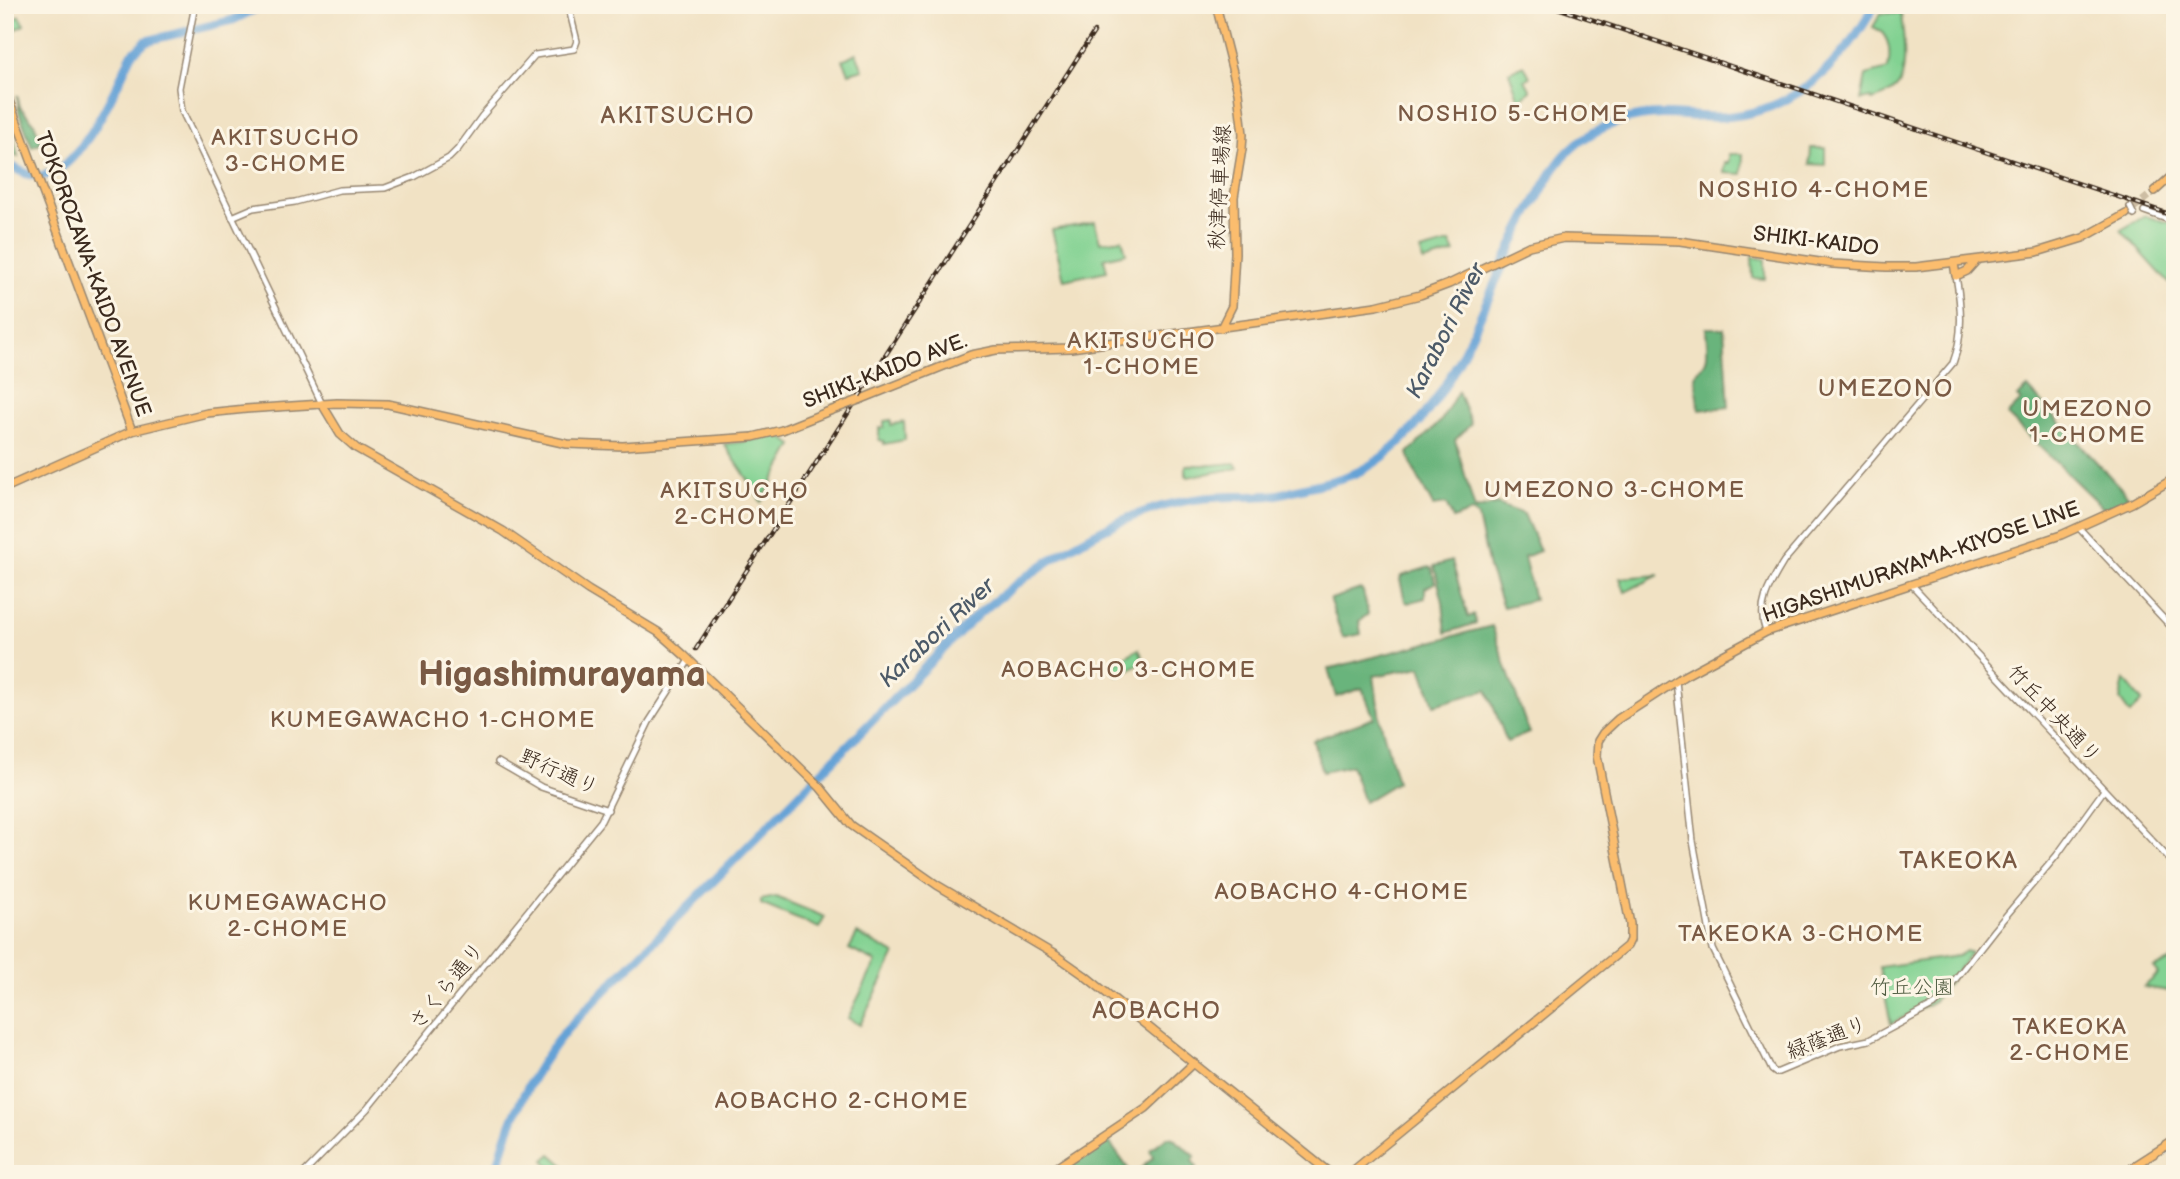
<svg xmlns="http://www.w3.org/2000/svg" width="2180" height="1179" viewBox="0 0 2180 1179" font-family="'Balsamiq Sans','Klee One',sans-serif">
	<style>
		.green { fill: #82d292; stroke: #5e7e58; stroke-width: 2 }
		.forest { fill: #69b47c; stroke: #526f4d; stroke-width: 2 }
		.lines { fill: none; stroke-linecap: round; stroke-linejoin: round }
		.stream { stroke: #65a2d6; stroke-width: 2 }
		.river { stroke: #65a2d6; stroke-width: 9 }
		.major-tunnel { stroke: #cdbda3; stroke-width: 7; stroke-dasharray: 7 3.5; stroke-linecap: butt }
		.minor-casing { stroke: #968671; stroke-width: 8 }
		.major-casing { stroke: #968671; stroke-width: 10 }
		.minor { stroke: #fff; stroke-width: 5 }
		.major { stroke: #fbbd6e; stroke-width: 7 }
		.rail-casing { stroke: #3b2a1e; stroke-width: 4.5 }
		.rail { stroke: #fcf5e5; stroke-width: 2; stroke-dasharray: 5; stroke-linecap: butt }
		.major-bridge-casing { stroke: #968671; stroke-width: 10; stroke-linecap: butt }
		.major-bridge { stroke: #fbbd6e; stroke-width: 7 }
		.labels { text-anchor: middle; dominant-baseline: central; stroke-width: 6; stroke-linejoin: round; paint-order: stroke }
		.street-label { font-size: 21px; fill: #3b2a1e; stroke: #fcf5e5 }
		.park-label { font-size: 21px; fill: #505c41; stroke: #fcf5e5 }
		.neighbourhood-label { font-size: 23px; letter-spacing: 2px; fill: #7a5a44; stroke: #fcf5e5 }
		.water-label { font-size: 23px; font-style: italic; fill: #4c5a68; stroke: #fcf5e5 }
		.quarter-label { font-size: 24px; letter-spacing: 2px; fill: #7a5a44; stroke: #fcf5e5 }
		.town-label { font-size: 35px; font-weight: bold; fill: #7a5a44; stroke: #fcf5e5 }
	</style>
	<rect width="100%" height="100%" fill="#fcf5e5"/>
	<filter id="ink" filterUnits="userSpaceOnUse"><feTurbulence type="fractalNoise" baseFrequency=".0143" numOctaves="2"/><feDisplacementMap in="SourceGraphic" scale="14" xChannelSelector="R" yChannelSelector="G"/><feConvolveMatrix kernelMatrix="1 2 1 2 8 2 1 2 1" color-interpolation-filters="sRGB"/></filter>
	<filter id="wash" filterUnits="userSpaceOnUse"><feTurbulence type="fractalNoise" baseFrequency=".00686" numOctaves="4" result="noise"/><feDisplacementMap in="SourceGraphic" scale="28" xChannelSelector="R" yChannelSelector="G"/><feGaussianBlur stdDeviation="1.57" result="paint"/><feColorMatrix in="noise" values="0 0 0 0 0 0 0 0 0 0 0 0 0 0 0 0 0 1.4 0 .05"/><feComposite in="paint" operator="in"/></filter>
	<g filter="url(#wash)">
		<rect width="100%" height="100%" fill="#f1e2c4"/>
		<!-- green -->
		<g class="green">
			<path d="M1881,13L1901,14C1903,31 1909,73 1897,87C1891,94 1881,97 1872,100L1871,98L1861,100L1866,75L1888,69C1891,53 1891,34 1873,27Z"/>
			<path d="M20,16L24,25L5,35V24Z"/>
			<path d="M856,53L863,69L849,73L843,60Z"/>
			<path d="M1524,65L1530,77L1525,80L1531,91L1519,100L1509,72Z"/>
			<path d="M5,118L14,138L18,157L5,152Z"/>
			<path d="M1811,148H1825V165L1810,164Z"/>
			<path d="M1729,154H1743L1742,174L1724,173L1725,163H1729Z"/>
			<path d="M2145,216L2175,224V290L2121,230Z"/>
			<path d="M1095,222L1100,242L1122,239L1126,253L1104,258L1107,271L1064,280L1052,230Z"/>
			<path d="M1450,243L1455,253L1423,262L1421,251Z"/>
			<path d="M1752,257L1765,259V279L1753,278Z"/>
			<path d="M891,420V425L904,422L905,440L884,444V441L879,440V428H884V421Z"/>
			<path d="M778,435L793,445L761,502L755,490L724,444L742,442Z"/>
			<path d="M1235,463L1238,468L1188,477L1186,475V465H1213Z"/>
			<path d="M1659,575L1625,592L1620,578Z"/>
			<path d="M1139,649L1144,661L1118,676L1111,665Z"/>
			<path d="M2124,679L2142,701L2130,714L2120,700Z"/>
			<path d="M776,897L825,917L819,928L761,904V900Z"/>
			<path d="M857,934L895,954L860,1025L848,1018L876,962L849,949Z"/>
			<path d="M1966,951L1971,953L1933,1002L1891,1024L1879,967L1958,956Z"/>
			<path d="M2175,958V992L2144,987L2158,974L2154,968Z"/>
			<path d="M551,1154L567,1168L562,1172L552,1169L544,1160Z"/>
		</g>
		<!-- forest -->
		<g class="forest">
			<path d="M17,95L20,107L34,123L41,141L40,144L32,147L19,112Z"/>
			<path d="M1706,328H1724L1729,407L1699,410L1695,375C1698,369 1704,367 1706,360C1709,351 1706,337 1706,328Z"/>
			<path d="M2028,388L2038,399L2129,497L2104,509L2007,415L2021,401L2017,397Z"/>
			<path d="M1458,391L1471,424L1455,440L1475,510L1497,504L1524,514L1540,551L1524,557L1534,600L1503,607L1489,568L1478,517L1471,512L1453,519L1446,504L1433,506L1413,468L1408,453L1441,421Z"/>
			<path d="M1452,561L1468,617L1474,615L1476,623L1446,633L1443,602L1434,566Z"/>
			<path d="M1429,567L1432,569L1435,583L1425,588V598L1408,603L1405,601L1400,580L1401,576Z"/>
			<path d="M1360,589L1363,591L1368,614L1359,621L1361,634L1343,638L1330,601L1331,599Z"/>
			<path d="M1492,626L1529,733L1507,742L1487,690L1434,705L1421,667L1374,676L1380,720L1397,782L1364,802L1351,766L1322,772L1313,740L1374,718L1362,688L1336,697L1328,669Z"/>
			<path d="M1167,1137L1173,1138L1195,1156L1192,1161L1197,1167L1188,1174H1140L1138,1171L1153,1158L1150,1150Z"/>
			<path d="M1107,1142H1109L1132,1174H1056Z"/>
		</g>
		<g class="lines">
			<!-- stream -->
			<path class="stream" d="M2140,1174L2165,1153L2175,1148"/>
			<!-- river -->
			<g class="river">
				<path d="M5,164C17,168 27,177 41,176C82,172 116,86 132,54L146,41L233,20L263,5"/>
				<path d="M496,1174C508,1120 532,1071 567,1029L977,615C1041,563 1115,510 1198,499C1223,495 1249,498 1274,495C1283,494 1293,490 1303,488C1328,482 1352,478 1374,463C1462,405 1485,283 1538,197C1547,180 1557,162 1571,149C1591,130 1624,117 1651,115C1674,113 1698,118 1722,117C1795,112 1841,66 1875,5"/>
			</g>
		</g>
	</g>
	<g filter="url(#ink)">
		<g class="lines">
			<!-- major-tunnel -->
			<path class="major-tunnel" d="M2126,214L2155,191"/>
			<defs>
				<g id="minor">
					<path d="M195,5L179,88L182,111L322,404"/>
					<path d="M2130,207L2134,215"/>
					<path d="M2144,211L2175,222"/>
					<path d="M232,217L253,208L295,202L339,190L385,188L414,177L449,158L458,149L482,116L535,55L574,49L577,41L568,5"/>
					<path d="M2079,528L2175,631"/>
					<path d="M1911,584L2175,865"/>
					<path d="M1766,632C1756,605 1770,584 1784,561L1953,363C1964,334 1961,305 1956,276"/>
					<path d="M1676,681L1693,841L1713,949L1772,1070L1776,1073L1840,1046L1869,1040L1936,1004L1994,930L2057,855L2104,790"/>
					<path d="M498,762L541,787L608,810"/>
					<path d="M303,1174L367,1109L601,821L649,722L689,660"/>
					<path d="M2114,1174L2134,1166"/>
				</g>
				<g id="major">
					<path d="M1216,5L1238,92L1243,134L1242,149L1234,197L1235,253L1232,306L1221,328"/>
					<path d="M5,90L132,431"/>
					<path d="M2155,191L2175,173"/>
					<path d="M1954,263L1956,276L1967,271L1976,261"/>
					<path d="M859,400L971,355L996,350L1071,348L1376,306L1420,295L1449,284L1529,246L1564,238L1680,241L1833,264L1886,267H1916L2037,252L2083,238L2126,214"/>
					<path d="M322,404L340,434L356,448L503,531L588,590L658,632L684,655L820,787L851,825L937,885L1057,956L1084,975L1331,1174"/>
					<path d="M5,488L132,431L207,413L246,409L337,403L388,404L567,444L623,446L753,437L782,430L827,412"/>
					<path d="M1047,1174L1146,1108L1194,1063"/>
					<path d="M1349,1174L1627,946L1630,940V924L1597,756L1598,741L1603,733L1618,719L1684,676L1766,632L2061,535L2132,503L2175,478"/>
					<path d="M2130,1174L2136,1165L2175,1140"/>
				</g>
			</defs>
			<!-- minor casing -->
			<use href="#minor" class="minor-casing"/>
			<!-- major casing -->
			<use href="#major" class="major-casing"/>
			<!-- minor -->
			<use href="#minor" class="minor"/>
			<!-- major -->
			<use href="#major" class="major"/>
			<defs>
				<g id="rail">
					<path d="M1549,5L2175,216"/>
					<path d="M696,649L1094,32"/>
				</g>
			</defs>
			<!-- rail casing -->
			<use href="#rail" class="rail-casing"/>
			<!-- rail -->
			<use href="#rail" class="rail"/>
			<defs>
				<path id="major-bridge" d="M827,412L859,400"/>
			</defs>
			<!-- major-bridge casing -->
			<use href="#major-bridge" class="major-bridge-casing"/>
			<!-- major-bridge -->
			<use href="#major-bridge" class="major-bridge"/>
		</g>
	</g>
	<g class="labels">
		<!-- street labels -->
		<g class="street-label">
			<text transform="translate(1220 187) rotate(-87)">秋津停車場線</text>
			<text transform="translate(1816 241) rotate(7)">SHIKI-KAIDO</text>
			<text transform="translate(93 274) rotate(70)">TOKOROZAWA-KAIDO AVENUE</text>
			<text transform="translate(885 371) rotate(-21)">SHIKI-KAIDO AVE.</text>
			<text transform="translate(1921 562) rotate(-19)">HIGASHIMURAYAMA-KIYOSE LINE</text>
			<text transform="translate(2054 714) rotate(47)">竹丘中央通り</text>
			<text transform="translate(559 772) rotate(24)">野行通り</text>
			<text transform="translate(447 986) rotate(-51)">さくら通り</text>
			<text transform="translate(1827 1038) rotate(-21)">緑蔭通り</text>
		</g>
		<!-- park labels -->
		<g class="park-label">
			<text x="1912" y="987">竹丘公園</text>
		</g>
		<!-- neighbourhood labels -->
		<g class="neighbourhood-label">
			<text x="1513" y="114">NOSHIO 5-CHOME</text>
			<text x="286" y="138">AKITSUCHO<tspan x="286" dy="26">3-CHOME</tspan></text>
			<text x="1814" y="190">NOSHIO 4-CHOME</text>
			<text x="1142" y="341">AKITSUCHO<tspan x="1142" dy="26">1-CHOME</tspan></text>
			<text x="2088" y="409">UMEZONO<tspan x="2088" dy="26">1-CHOME</tspan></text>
			<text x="1615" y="490">UMEZONO 3-CHOME</text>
			<text x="735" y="491">AKITSUCHO<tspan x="735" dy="26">2-CHOME</tspan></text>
			<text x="1129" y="670">AOBACHO 3-CHOME</text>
			<text x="433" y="720">KUMEGAWACHO 1-CHOME</text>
			<text x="1342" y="892">AOBACHO 4-CHOME</text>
			<text x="288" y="903">KUMEGAWACHO<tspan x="288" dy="26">2-CHOME</tspan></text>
			<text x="1801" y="934">TAKEOKA 3-CHOME</text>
			<text x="2070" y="1027">TAKEOKA<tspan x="2070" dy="26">2-CHOME</tspan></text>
			<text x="842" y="1101">AOBACHO 2-CHOME</text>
		</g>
		<!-- water labels -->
		<g class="water-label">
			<text transform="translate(1446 331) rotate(-63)">Karabori River</text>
			<text transform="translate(937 633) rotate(-43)">Karabori River</text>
		</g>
		<!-- quarter labels -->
		<g class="quarter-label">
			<text x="678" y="115">AKITSUCHO</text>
			<text x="1886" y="388">UMEZONO</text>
			<text x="1959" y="860">TAKEOKA</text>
			<text x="1157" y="1010">AOBACHO</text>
		</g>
		<!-- town labels -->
		<g class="town-label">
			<text x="562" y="675">Higashimurayama</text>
		</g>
	</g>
	<!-- margin -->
	<rect width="2180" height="1179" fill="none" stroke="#fcf5e5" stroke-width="28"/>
</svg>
